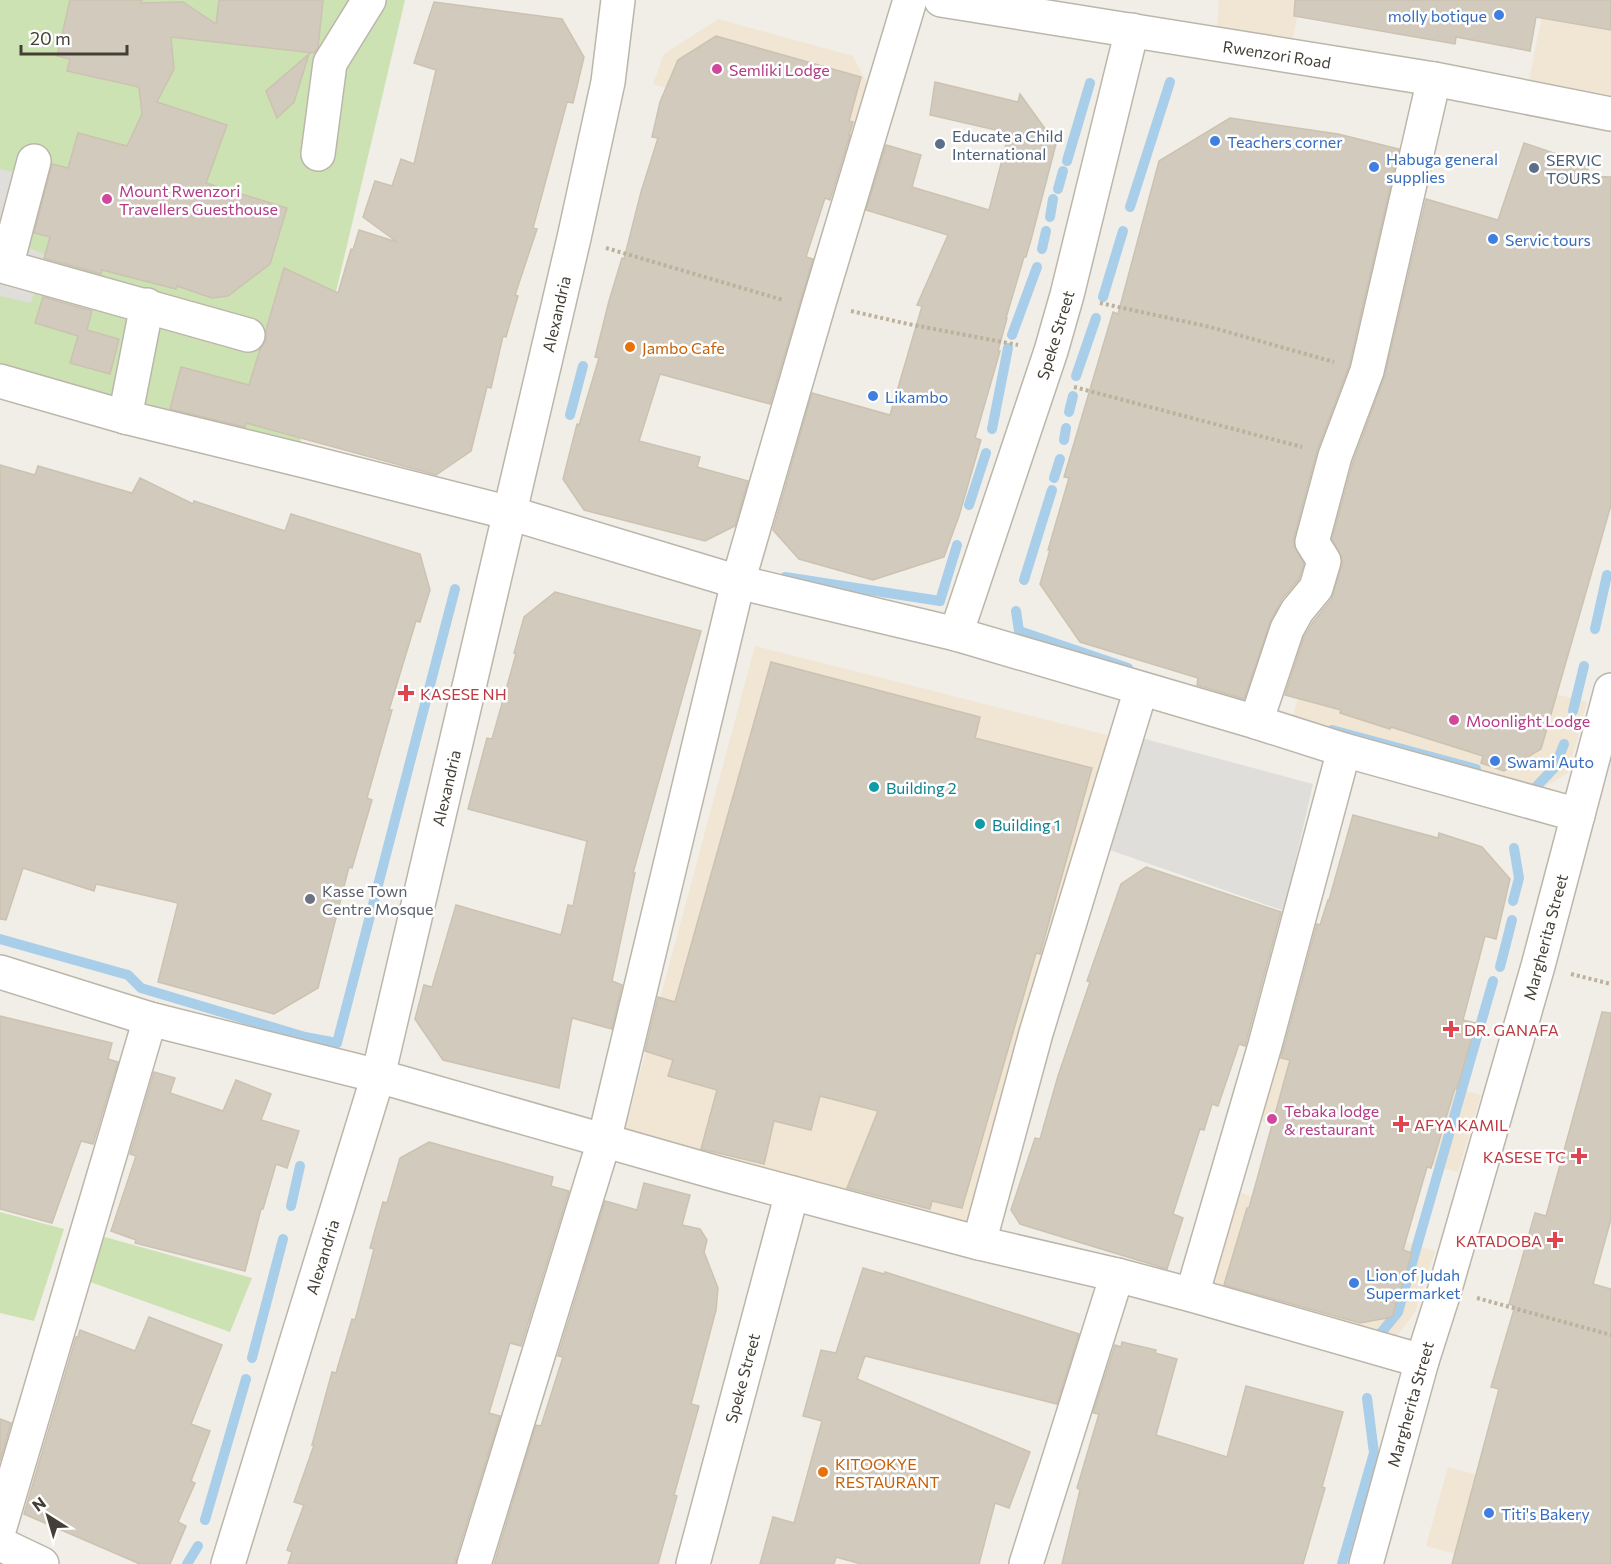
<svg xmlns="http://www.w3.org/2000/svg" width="1611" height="1564" viewBox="0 0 1611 1564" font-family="Commissioner,sans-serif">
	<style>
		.commercial { fill: #f1e5d4 }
		.green { fill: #cce2b3 }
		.parking { fill: #e0dedb }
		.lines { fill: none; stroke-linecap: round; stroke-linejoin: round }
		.stream { stroke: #a9cee9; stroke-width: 10 }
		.building { fill: #d2cabd; stroke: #ccc2b1; stroke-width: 1.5 }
		.minor-casing { stroke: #bcb6aa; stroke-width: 36 }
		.path { stroke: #bcb19d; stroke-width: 4; stroke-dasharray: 3 3; stroke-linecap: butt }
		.minor { stroke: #fff; stroke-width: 33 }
		.shop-dot { fill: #3f7fe0; stroke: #fff; stroke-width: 2 }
		.hotel-dot { fill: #d1479c; stroke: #fff; stroke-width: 2 }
		.service-dot { fill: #5c6f8a; stroke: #fff; stroke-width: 2 }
		.food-dot { fill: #e8710a; stroke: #fff; stroke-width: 2 }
		.health-dot { fill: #e0444e; stroke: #fff; stroke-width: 2 }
		.culture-dot { fill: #0f9aa8; stroke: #fff; stroke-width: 2 }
		.worship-dot { fill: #6b7280; stroke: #fff; stroke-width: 2 }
		.labels { text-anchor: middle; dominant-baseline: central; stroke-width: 5; stroke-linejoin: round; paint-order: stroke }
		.shop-label { font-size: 16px; fill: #366cbe; stroke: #fff; text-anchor: start }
		.street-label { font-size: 16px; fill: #443f36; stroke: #fff }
		.hotel-label { font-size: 16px; fill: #b23c85; stroke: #fff; text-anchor: start }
		.service-label { font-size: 16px; fill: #4e5e75; stroke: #fff; text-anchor: start }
		.food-label { font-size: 16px; fill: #c56008; stroke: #fff; text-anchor: start }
		.health-label { font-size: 16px; fill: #be3a42; stroke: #fff; text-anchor: start }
		.culture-label { font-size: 16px; fill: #0d838f; stroke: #fff; text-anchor: start }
		.worship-label { font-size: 16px; fill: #5b616d; stroke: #fff; text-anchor: start }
	</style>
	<rect width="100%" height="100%" fill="#f1eee7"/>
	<!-- commercial -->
	<g class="commercial">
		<path d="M1219,0H1300L1290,55L1216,38Z"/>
		<path d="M1545,0H1611V95L1529,81Z"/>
		<path d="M718,19L853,56L868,85L848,144L653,84L664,54Z"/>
		<path d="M1316,633L1587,702L1568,773L1528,797L1287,737Z"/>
		<path d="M755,646L1111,736L969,1227L625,1129Z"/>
		<path d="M1278,1041L1481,1095L1458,1172L1257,1120Z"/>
		<path d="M1234,1191L1435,1251L1415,1312L1392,1343L1208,1293Z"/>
		<path d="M1448,1467L1611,1513L1491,1564L1426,1546Z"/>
	</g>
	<!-- green -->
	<g class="green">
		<path d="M0,0H405L295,465L0,370Z"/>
		<path d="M0,1212L64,1229L34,1321L0,1313Z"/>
		<path d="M94,1234L252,1278L230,1332L79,1278Z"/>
	</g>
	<!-- parking -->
	<g class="parking">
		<path d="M0,169L46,180L28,248L45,254L31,303L0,296Z"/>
		<path d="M1138,737L1313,784L1284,911L1104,848Z"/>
	</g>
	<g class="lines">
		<!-- stream -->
		<g class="stream">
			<path d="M1067,161L1090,83"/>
			<path d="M1058,189L1063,171"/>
			<path d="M1130,207L1170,82"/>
			<path d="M1050,217L1053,199"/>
			<path d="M1042,249L1046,231"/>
			<path d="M1103,297L1123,231"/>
			<path d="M1012,335L1037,267"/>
			<path d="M1076,376L1096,318"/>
			<path d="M1069,412L1073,396"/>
			<path d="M570,415L583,366"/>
			<path d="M992,429L1008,348"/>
			<path d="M1064,440L1066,428"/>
			<path d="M1054,478L1060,459"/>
			<path d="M969,505L986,453"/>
			<path d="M785,577L940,601L957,545"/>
			<path d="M1024,580L1052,490"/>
			<path d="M1016,611L1019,631L1128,668"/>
			<path d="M1595,629L1607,575"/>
			<path d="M1573,711L1584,666"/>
			<path d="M1332,730L1476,769"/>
			<path d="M1535,788L1555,767L1564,744"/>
			<path d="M1513,901L1519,878L1514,848"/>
			<path d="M0,939L128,975L141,988L305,1037L337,1043L455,589"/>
			<path d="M1500,967L1512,920"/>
			<path d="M291,1206L300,1166"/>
			<path d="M1376,1339L1398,1312L1493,981"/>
			<path d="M252,1358L283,1239"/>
			<path d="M205,1520L246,1379"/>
			<path d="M187,1564L198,1546"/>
			<path d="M1342,1564L1374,1453L1367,1398"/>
		</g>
	</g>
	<!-- building -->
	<g class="building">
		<path d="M70,0H142L141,3L183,2L216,24L219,0H323L318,48L314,53L171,37L174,69L157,102L227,125L206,183L287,208L270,264L228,296L212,298L177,286L176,289L102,270L101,274L44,258L50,237L34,233L52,164L68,168L78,133L127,146L142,114L139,87L67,71L70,59L57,56Z"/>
		<path d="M1295,0H1611V30L1536,17L1530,51L1456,37L1455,44L1294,16Z"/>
		<path d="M434,2L562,19L584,57L573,103L567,102L533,228L537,229L515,295L518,296L506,337L503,336L491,388L487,387L471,451L436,475L246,423L245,427L170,409L181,367L249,385L260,349L266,341V330L284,268L338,293L351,249L353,250L359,230L397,242L363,217L375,181L392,186L401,159L414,164L436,70L414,63Z"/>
		<path d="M716,36L861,77L849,121L853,122L849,135H850L830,200L825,198L806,257L813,259L770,404L660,374L639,441L700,457L697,467L748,481L735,526L705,541L584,510L563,479L577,424L579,425L599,358L595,357L609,301L622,258L624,259L641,192L658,138L652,137L660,102L678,60Z"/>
		<path d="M309,54L294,102L277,118L266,91Z"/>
		<path d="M935,82L1018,102L1020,94L1056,144L1032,236L1026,257H1024L1006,318H1007L998,351H1000L975,438L981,440L959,516L944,557L873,580L799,559L773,530L812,393L890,415L920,313L922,306L917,305L948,235L866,210L886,145L921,155L912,187L989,210L1009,133L930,115Z"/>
		<path d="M1230,118L1338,134L1399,149L1349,366L1317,451L1294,537V545L1304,564L1299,579L1282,599L1271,620L1244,699L1197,685L1198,678L1080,642L1040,584L1050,550H1048L1069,478L1064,477L1113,312L1118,314L1159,161Z"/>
		<path d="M1524,143L1589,165L1586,176L1611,177V505L1541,749L1504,771L1481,763L1483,756L1391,727L1390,729L1340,713L1341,710L1285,695L1304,637L1313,622L1331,600L1342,566V558L1332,539L1353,462L1385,375L1426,199L1498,220Z"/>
		<path d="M43,297L92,311L87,330L119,339L110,374L70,363L78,336L35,323Z"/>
		<path d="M0,465L35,475L38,466L132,493L140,478L193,504L194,501L285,531L291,514L420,554L430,590L420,622L416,621L389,710H392L367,798L372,800L352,868L349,867L318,988L274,1014L158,982L178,903L96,884L94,891L23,868L6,920L0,919Z"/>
		<path d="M555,592L701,631L633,873H635L612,981L622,985L612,1029L572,1018L559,1088L443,1060L415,1019L424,985L432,987L456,905L561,935L568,905L573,906L587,841L468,809L487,738L492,739L516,654L514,653L524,617Z"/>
		<path d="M771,662L980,717L975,738L1092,768L1040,954L1036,953L962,1208L932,1201L930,1209L847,1188L878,1111L820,1096L811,1130L774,1121L764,1164L701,1149L717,1090L668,1076L673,1060L645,1051L658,997L675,1002Z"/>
		<path d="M1353,815L1438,838L1439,833L1482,847L1510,879L1496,939L1485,936L1463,1020L1476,1023L1457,1089L1455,1088L1431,1168L1427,1167L1403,1250L1412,1253L1392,1317L1360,1323L1224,1285L1247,1208H1249L1290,1060L1281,1058L1317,924L1320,925L1328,900H1329Z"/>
		<path d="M1146,867L1281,912L1245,1046L1239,1044L1218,1106L1212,1104L1204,1130L1200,1129L1173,1214L1183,1218L1167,1269L1020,1224L1011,1210L1035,1138L1040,1139L1058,1076L1090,982L1087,981L1121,884Z"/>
		<path d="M1602,1012L1611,1013V1219L1593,1284L1611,1289V1564H1452L1499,1389L1491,1387L1515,1306L1509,1304L1535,1213L1546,1216Z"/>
		<path d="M0,1016L112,1043L108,1059L118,1062L93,1144L81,1141L52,1223L0,1209Z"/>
		<path d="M154,1072L175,1078L170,1093L223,1111L236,1080L271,1094L261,1120L299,1131L287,1168L276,1164L263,1209H261L245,1271L135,1243L136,1240L111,1231L136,1156L130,1154Z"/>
		<path d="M429,1142L553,1177L551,1186L569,1191L521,1346L510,1343L489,1413L500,1416L456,1558V1564H288L292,1552L287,1550L304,1505L294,1502L314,1445H312L332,1372L336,1373L352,1319L355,1320L374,1249L370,1248L383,1202L387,1203L400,1158Z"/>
		<path d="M644,1183L690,1195L682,1225L700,1229L707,1240L704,1252L718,1288L716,1310L691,1404L699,1406L674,1495L677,1496L658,1564H494L536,1425L541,1426L563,1357L558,1356L605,1201L637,1210Z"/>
		<path d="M863,1268L884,1274L885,1272L1079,1334L1057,1404L865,1356L857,1379L1030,1452L1009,1508L995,1503L979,1564H861L836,1557L834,1564H760L773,1517L794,1523L822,1421L803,1416L821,1350L836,1353Z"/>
		<path d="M149,1317L222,1345L191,1424L210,1431L191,1481L195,1483L178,1522L186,1526L170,1564H140L24,1514L76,1337H78L80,1330L135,1351Z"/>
		<path d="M1122,1342L1156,1350L1155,1353L1177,1359L1156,1435L1227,1457L1246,1386L1343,1412L1322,1487L1325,1488L1303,1564H1062L1080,1490L1077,1488L1099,1414L1093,1413L1115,1345L1121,1347Z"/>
		<path d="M0,1419L11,1423L0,1461Z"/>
	</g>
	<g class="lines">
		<defs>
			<g id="minor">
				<path d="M941,0L1434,79L1611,114"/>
				<path d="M318,154L330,63L369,0"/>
				<path d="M34,161L6,267L248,335"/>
				<path d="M0,381L125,417L309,462L510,513L738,582L956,634L1256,722L1344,750L1578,815"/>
				<path d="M125,417L147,305"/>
				<path d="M956,634L1051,351L1067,295L1132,30"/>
				<path d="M1256,722L1287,629L1297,611L1316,588L1324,561L1312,542L1335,456L1367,371L1434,79"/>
				<path d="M0,972L150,1019L378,1076L718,1173L979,1243L1117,1275L1192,1295L1422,1361"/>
				<path d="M979,1243L1036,1033L1141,689"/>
				<path d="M1192,1295L1265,1045L1344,750"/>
				<path d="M0,1527L150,1019"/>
				<path d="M0,1544L42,1564"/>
				<path d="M228,1564L378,1076L574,238L608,82L618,0"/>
				<path d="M474,1564L604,1141L738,582L819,303L910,0"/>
				<path d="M693,1564L792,1193"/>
				<path d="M1026,1564L1117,1275"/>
				<path d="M1366,1564L1422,1361L1445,1289L1538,966L1611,690"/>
			</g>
		</defs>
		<!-- minor casing -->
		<use href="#minor" class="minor-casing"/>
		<!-- path -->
		<g class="path">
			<path d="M606,248L783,300"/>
			<path d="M1100,303L1210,327L1334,362"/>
			<path d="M851,311L908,324L1018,345"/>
			<path d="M1074,387L1302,447"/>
			<path d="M1571,974L1611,984"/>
			<path d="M1477,1298L1611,1335"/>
		</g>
		<!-- minor -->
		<use href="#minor" class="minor"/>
	</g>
	<!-- markers -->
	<g class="shop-dot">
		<circle cx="1499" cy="15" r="6"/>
		<circle cx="1215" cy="141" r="6"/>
		<circle cx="1374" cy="167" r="6"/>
		<circle cx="1493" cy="239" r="6"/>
		<circle cx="873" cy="396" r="6"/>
		<circle cx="1495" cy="761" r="6"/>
		<circle cx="1354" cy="1283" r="6"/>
		<circle cx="1489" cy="1513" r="6"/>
	</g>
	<g class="hotel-dot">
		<circle cx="717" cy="69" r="6"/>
		<circle cx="107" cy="199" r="6"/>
		<circle cx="1454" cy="720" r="6"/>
		<circle cx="1272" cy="1119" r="6"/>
	</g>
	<g class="service-dot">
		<circle cx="940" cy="144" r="6"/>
		<circle cx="1534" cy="168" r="6"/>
	</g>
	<g class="food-dot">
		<circle cx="630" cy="347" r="6"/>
		<circle cx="823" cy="1472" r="6"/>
	</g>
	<g class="health-dot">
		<path d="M403 684h6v6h6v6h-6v6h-6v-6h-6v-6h6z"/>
		<path d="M1448 1020h6v6h6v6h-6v6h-6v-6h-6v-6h6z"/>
		<path d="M1398 1115h6v6h6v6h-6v6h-6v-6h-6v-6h6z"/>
		<path d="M1576 1147h6v6h6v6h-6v6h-6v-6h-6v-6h6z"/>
		<path d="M1552 1231h6v6h6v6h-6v6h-6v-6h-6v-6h6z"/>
	</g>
	<g class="culture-dot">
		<circle cx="874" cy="787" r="6"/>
		<circle cx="980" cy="824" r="6"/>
	</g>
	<circle class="worship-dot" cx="310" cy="899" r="6"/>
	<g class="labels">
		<!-- shop labels -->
		<g class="shop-label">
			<text x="1487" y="15" text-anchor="end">molly botique</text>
			<text x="1227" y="141">Teachers corner</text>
			<text x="1386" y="158">Habuga general<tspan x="1386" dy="18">supplies</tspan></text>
			<text x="1505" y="239">Servic tours</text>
			<text x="885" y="396">Likambo</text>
			<text x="1507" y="761">Swami Auto</text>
			<text x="1366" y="1274">Lion of Judah<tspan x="1366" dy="18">Supermarket</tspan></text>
			<text x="1501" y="1513">Titi's Bakery</text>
		</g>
		<!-- street labels -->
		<g class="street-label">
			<text transform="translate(1277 54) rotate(9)">Rwenzori Road</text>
			<text transform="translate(556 314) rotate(-77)">Alexandria</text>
			<text transform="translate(1055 335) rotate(-73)">Speke Street</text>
			<text transform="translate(446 788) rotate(-77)">Alexandria</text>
			<text transform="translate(1545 937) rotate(-75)">Margherita Street</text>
			<text transform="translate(322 1257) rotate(-73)">Alexandria</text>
			<text transform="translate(742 1378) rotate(-75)">Speke Street</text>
			<text transform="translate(1410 1404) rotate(-74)">Margherita Street</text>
		</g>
		<!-- hotel labels -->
		<g class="hotel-label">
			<text x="729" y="69">Semliki Lodge</text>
			<text x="119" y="190">Mount Rwenzori<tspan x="119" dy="18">Travellers Guesthouse</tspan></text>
			<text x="1466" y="720">Moonlight Lodge</text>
			<text x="1284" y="1110">Tebaka lodge<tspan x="1284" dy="18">&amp; restaurant</tspan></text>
		</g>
		<!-- service labels -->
		<g class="service-label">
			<text x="952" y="135">Educate a Child<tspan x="952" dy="18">International</tspan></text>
			<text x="1546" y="159">SERVIC<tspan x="1546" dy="18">TOURS</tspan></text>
		</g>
		<!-- food labels -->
		<g class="food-label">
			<text x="642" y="347">Jambo Cafe</text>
			<text x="835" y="1463">KITOOKYE<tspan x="835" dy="18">RESTAURANT</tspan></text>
		</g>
		<!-- health labels -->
		<g class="health-label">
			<text x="420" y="693">KASESE NH</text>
			<text x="1464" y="1029">DR. GANAFA</text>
			<text x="1414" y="1124">AFYA KAMIL</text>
			<text x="1566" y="1156" text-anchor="end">KASESE TC</text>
			<text x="1542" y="1240" text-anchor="end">KATADOBA</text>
		</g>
		<!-- culture labels -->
		<g class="culture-label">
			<text x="886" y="787">Building 2</text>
			<text x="992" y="824">Building 1</text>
		</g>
		<!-- worship labels -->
		<g class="worship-label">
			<text x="322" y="890">Kasse Town<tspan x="322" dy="18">Centre Mosque</tspan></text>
		</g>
	</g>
	<!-- north arrow -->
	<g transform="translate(48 1516) rotate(323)" stroke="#ffffff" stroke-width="4.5" paint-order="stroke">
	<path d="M0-4.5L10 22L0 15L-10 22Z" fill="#443f36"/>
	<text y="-9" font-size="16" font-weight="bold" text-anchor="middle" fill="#443f36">N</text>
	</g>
	<!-- scale -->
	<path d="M21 45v9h106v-9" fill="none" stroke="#443f36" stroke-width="3"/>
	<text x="30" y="45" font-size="18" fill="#443f36" stroke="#ffffff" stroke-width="4.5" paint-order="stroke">20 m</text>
</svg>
